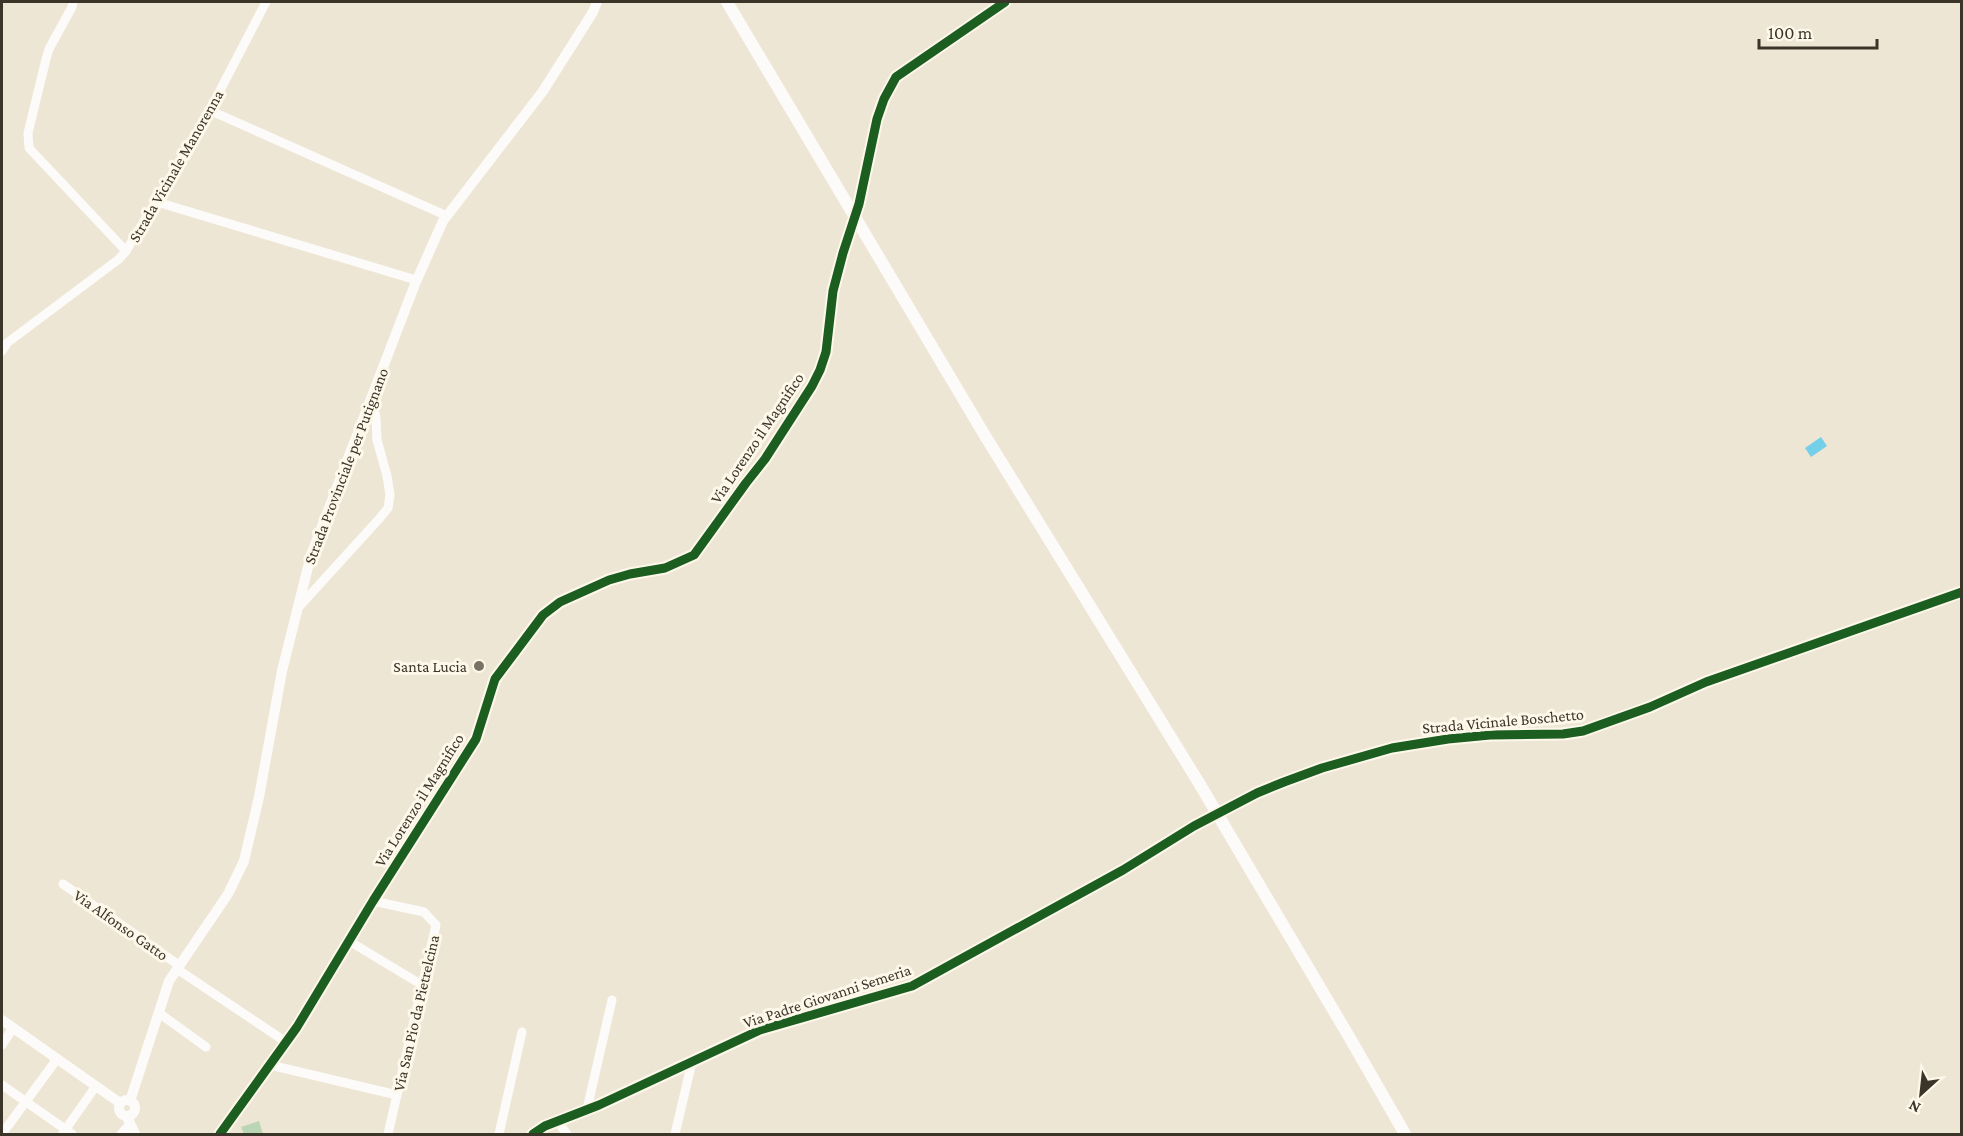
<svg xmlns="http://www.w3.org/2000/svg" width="1963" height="1136" viewBox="0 0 1963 1136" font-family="'Crimson Pro',serif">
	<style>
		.green { fill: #bad6b4 }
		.water { fill: #74cfe8 }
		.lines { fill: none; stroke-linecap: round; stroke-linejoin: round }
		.minor { stroke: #fcfbf9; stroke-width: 9 }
		.tertiary { stroke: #fcfbf9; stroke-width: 10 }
		.secondary { stroke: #fcfbf9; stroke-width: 12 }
		.cycleway-casing { stroke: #fef8eb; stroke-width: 13 }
		.cycleway { stroke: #1b5e20; stroke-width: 9 }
		.poi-dot { fill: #7a7365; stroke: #fef8eb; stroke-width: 2 }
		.labels { text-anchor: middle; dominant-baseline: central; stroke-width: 6; stroke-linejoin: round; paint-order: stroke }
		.street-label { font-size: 16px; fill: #3b3529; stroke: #fef8eb }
		.poi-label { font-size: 16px; fill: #3b3529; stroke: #fef8eb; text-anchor: end }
	</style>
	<rect width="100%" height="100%" fill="#eee6d4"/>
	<!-- green -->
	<path class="green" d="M259,1121L263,1134H244L241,1127Z"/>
	<!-- water -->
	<path class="water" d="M1821,437L1827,446L1811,457L1805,448Z"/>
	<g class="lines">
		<!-- minor -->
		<g class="minor">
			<path d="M73,2L72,7L49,49L46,59L28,133L29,148L126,251"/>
			<path d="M209,110L447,216"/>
			<path d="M157,202L416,280"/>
			<path d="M2,351L7,343L119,259L126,251L202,125L266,2"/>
			<path d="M298,608L379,519L388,508L390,495L387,476L377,440L376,418L372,399"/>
			<path d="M63,884L180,966"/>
			<path d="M373,901L424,912L436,925L388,1134"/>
			<path d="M349,941L422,985"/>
			<path d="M177,969L286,1042"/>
			<path d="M159,1013L206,1047"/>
			<path d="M2,1045L13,1028"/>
			<path d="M270,1065L397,1095"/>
			<path d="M2,1085L72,1134"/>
			<path d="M587,1109L612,1000"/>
			<path d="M557,1121L567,1134"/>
			<path d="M63,1133L96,1086"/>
			<path d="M2,1134L57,1059"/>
			<path d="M121,1134L130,1124"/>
			<path d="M220,1134L297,1027L373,901L476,739L495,679L543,615L560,602L609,580L630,574L665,568L694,555L746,483L765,459L812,386L820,370L826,352L833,291L843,253L859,204L877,119L884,99L896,77L1005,2"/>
			<path d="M499,1134L522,1032"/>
			<path d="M533,1134L545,1126L599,1105L760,1030L912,986L1123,870L1194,826L1257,793L1284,782L1322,768L1392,748L1448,739L1490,735L1563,734L1583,731L1650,707L1706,682L1962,592"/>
			<path d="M675,1134L692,1062"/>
		</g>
		<!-- tertiary -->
		<g class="tertiary">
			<path d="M2,1020L120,1103"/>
			<circle cx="127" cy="1108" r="8"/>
			<path d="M130,1101L169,981L228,894L244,861L259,797L282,671L311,555L415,284L443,221L543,91L593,12L597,2"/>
			<path d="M127,1117L135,1134"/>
		</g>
		<!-- secondary -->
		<path class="secondary" d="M727,2L984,434L1199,783L1351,1040L1405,1134"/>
		<defs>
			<g id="cycleway">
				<path d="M220,1134L297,1027L373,901L476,739L495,679L543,615L560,602L609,580L630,574L665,568L694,555L746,483L765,459L812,386L820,370L826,352L833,291L843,253L859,204L877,119L884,99L896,77L1005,2"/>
				<path d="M533,1134L545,1126L599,1105L760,1030L912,986L1123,870L1194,826L1257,793L1284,782L1322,768L1392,748L1448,739L1490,735L1563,734L1583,731L1650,707L1706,682L1962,592"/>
			</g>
		</defs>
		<!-- cycleway casing -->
		<use href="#cycleway" class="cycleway-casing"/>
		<!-- cycleway -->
		<use href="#cycleway" class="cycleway"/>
	</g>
	<!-- markers -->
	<circle class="poi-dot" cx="479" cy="666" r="6"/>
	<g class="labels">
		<!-- street labels -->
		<g class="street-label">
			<text transform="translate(176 166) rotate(-60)">Strada Vicinale Manorenna</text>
			<text transform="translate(757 438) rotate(-56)">Via Lorenzo il Magnifico</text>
			<text transform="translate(346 466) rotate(-69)">Strada Provinciale per Putignano</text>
			<text transform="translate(1503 721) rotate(-5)">Strada Vicinale Boschetto</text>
			<text transform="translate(419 800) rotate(-58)">Via Lorenzo il Magnifico</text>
			<text transform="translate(121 925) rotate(35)">Via Alfonso Gatto</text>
			<text transform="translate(827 996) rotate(-18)">Via Padre Giovanni Semeria</text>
			<text transform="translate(416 1013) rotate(-77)">Via San Pio da Pietrelcina</text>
		</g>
		<!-- poi labels -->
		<g class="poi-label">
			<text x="467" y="666">Santa Lucia</text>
		</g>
	</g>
	<!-- border -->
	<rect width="1963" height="1136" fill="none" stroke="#3b3529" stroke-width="6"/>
	<!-- north arrow -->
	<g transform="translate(1921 1094) rotate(207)" stroke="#fef8eb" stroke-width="4.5" paint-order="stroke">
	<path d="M0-4.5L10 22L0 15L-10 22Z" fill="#3b3529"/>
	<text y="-9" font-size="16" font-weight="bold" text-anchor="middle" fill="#3b3529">N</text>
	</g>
	<!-- scale -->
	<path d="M1759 39v9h118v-9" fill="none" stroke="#3b3529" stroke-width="3"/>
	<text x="1768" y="39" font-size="18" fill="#3b3529" stroke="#fef8eb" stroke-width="4.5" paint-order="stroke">100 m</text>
</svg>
